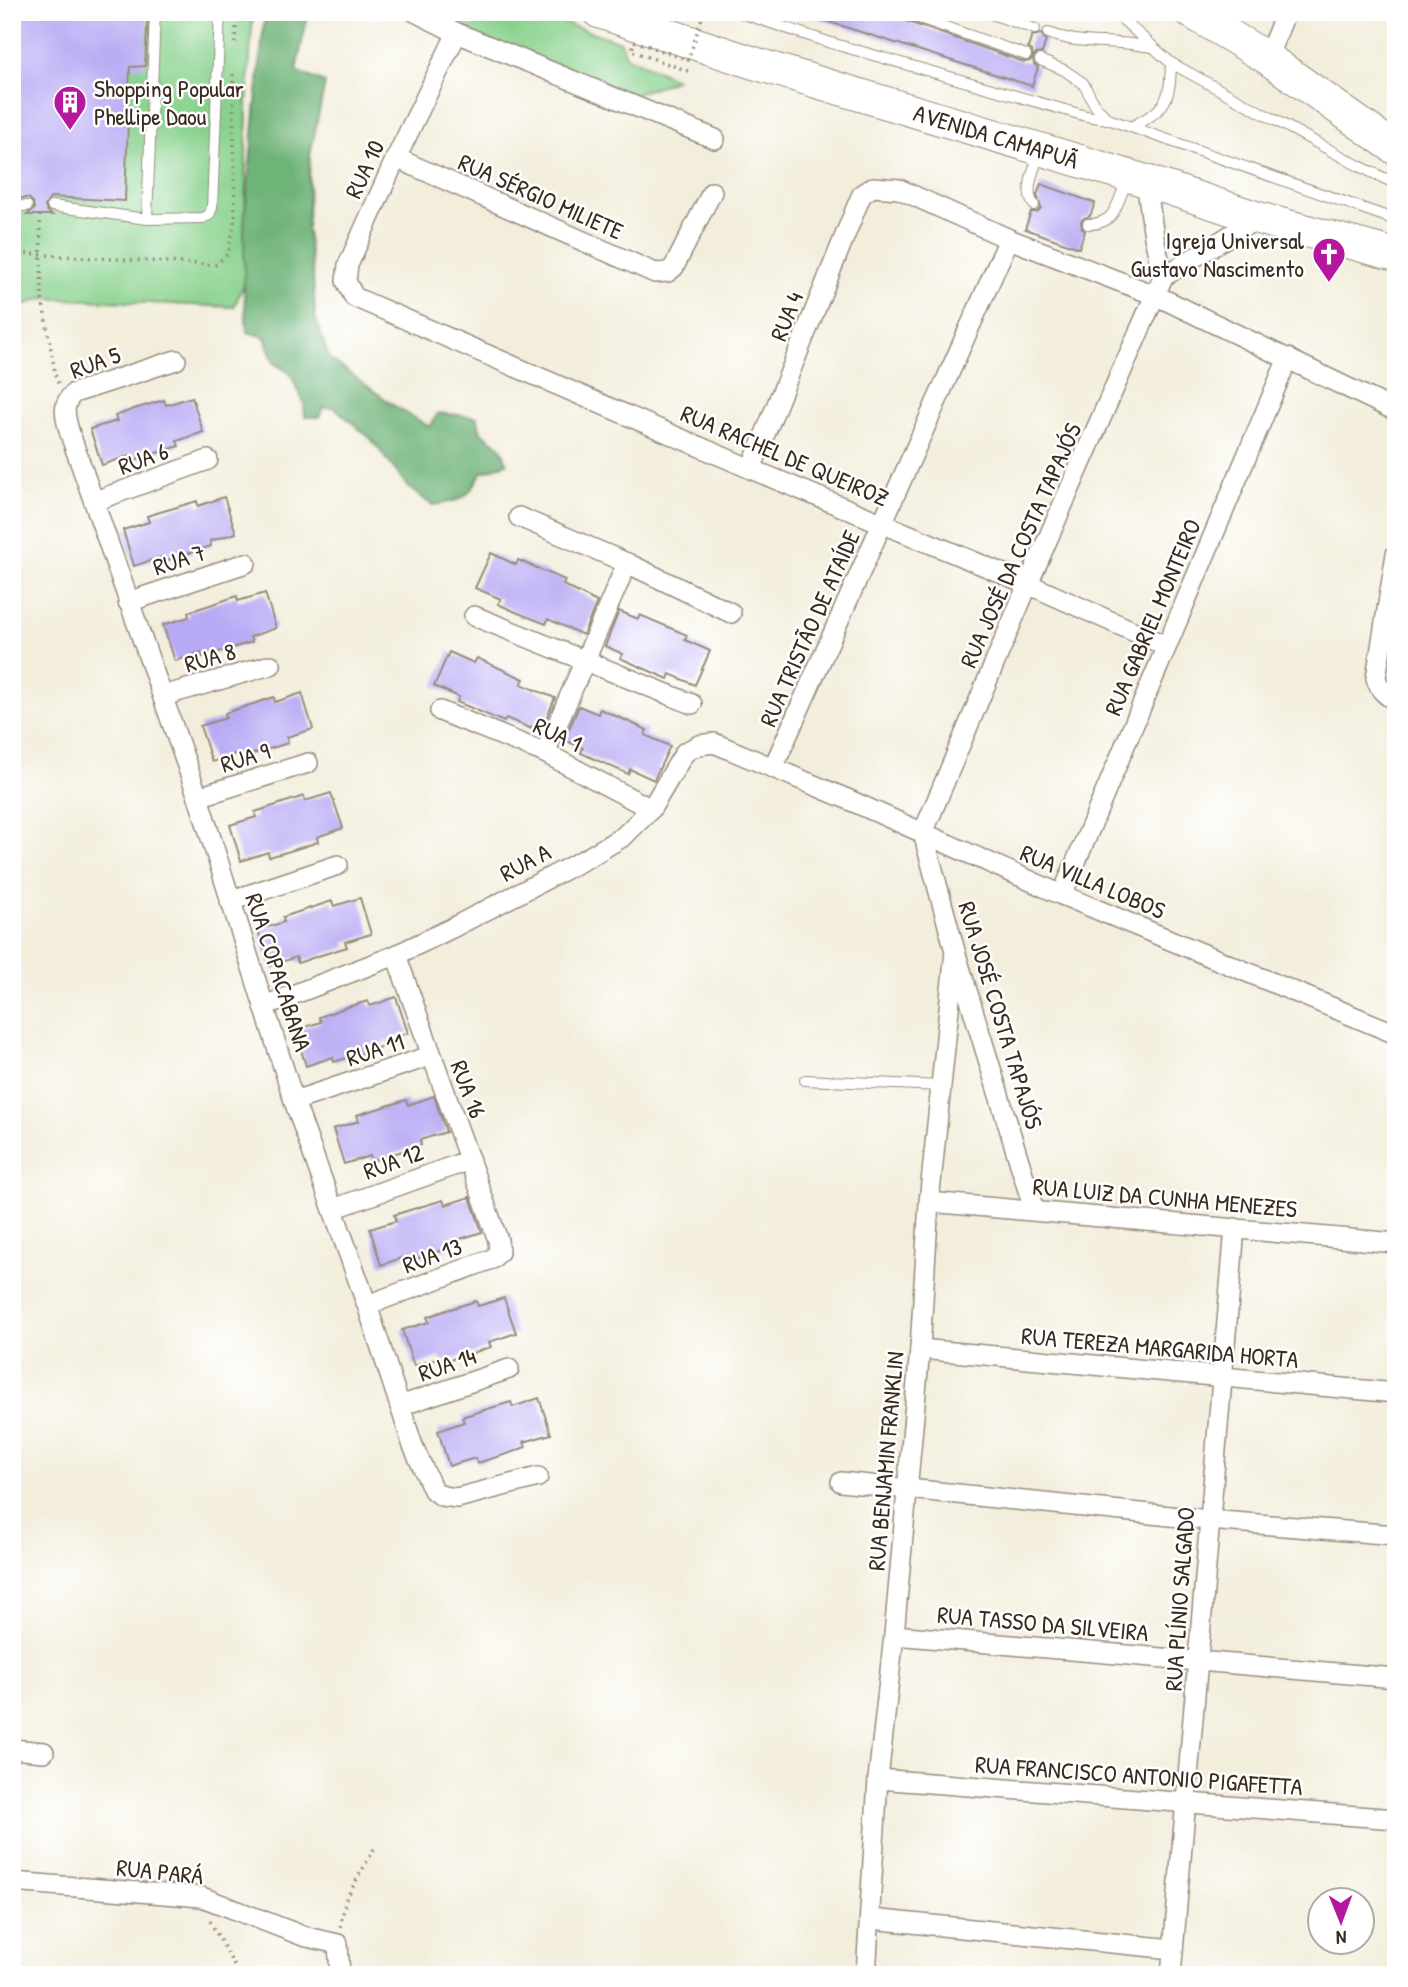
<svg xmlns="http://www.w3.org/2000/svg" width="1408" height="1987" viewBox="0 0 1408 1987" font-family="'Patrick Hand',sans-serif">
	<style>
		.green { fill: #88d18c; stroke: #627e55; stroke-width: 2 }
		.forest { fill: #6eb378; stroke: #546e4b; stroke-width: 2 }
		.building { fill: #b8aaf4 }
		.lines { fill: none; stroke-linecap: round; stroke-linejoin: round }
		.lane-casing { stroke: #978c7d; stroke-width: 12 }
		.street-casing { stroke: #978c7d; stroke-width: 22 }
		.primary-casing { stroke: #978c7d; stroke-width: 34 }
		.path { stroke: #978c7d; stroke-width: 3.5; stroke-dasharray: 2 5; stroke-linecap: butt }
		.lane { stroke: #fff; stroke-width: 10 }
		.street { stroke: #fff; stroke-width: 19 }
		.primary { stroke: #fff; stroke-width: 32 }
		.path-bridge { stroke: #978c7d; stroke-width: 3.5; stroke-dasharray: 2 5; stroke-linecap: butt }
		.labels { text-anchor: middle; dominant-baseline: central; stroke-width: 5; stroke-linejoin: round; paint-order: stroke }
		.poi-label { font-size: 24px; fill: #3b2a1e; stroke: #fff; text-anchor: start }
		.street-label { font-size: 24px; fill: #3b2a1e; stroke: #fff }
	</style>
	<rect width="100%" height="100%" fill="#fff"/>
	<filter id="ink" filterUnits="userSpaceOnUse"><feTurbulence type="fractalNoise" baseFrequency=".0143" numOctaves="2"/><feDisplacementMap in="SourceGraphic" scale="14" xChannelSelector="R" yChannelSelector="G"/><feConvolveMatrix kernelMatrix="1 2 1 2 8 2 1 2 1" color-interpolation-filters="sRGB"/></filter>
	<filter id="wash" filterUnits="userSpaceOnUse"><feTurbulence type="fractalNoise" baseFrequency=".00686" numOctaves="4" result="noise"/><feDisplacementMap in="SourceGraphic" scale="28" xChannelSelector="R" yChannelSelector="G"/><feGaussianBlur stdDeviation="1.57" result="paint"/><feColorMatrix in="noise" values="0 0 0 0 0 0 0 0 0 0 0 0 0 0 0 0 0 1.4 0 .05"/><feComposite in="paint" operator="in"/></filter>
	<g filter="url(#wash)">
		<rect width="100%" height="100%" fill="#f3eedc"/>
		<!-- green -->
		<g class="green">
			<path d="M12,12H253L247,102L244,284L234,307L42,298L12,310Z"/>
			<path d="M423,12H532L621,42L626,56L676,79C661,88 642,88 628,99Z"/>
		</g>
		<!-- forest -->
		<path class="forest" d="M265,12H298L307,19L296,71L325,83L310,155L307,230L313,275L315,316L329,358L396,407L430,427L438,413L477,417L481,432L501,447L507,463L481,473C469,499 459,502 432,505L409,488L371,439L334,407L323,408L319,417H305L304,403L290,373L274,363L265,337L247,332L244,294V224Z"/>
		<g id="blocks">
			<!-- building -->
			<g class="building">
				<path d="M12,12H148L145,66L130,67L125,201L51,197L45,206L47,211L52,215H27L34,209L33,202L28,198H12Z"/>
				<path d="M810,12H891L900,19L1024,62L1030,61L1033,57L1032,51L1028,48L1032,36L1041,34L1046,40L1042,53L1036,54L1033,58L1034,64L1038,67L1032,86L810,16Z"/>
				<path d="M1041,184L1095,203L1090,216L1084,218L1081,221L1082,228L1085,231L1079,248L1025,229L1031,212H1037L1041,208L1037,195Z"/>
				<path d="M192,397L203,432L177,441L179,446L150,455L130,461L128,456L102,465L90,429L117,421L115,416L134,409L164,400L166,405Z"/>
				<path d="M224,497L236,533L210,541L211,546L183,555L162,562L161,557L134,566L123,530L149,522L147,516L197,501L198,506Z"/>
				<path d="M491,553L516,565L518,560L565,580L563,585L597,602L583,635L548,619L546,624L518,613L498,604L501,599L475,588Z"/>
				<path d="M265,593L276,628L250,637L252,642L202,657L201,652L175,661L163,625L189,617L188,612L216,603L237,596L238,601Z"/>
				<path d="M619,611L638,619L640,615L687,635L685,640L710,651L695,685L670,674L668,679L643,668L620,658L623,654L605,646Z"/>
				<path d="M449,652L474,663L477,658L524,679L521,684L555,698L541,731L532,727V729L506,718L504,722L457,702L459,697L434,686Z"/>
				<path d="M302,693L313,729L287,737L288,743L269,749L239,758L238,753L212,762L200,726L226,718L225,713L253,704L274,697L275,702Z"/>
				<path d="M579,706L598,714L600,709L627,721L647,730L645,735L670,746L654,780L630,769L628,774L581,753L583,748L564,740Z"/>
				<path d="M331,793L343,828L317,837L318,842L290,851L269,857L268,852L241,861L230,825L256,817L255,812L304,796L305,801Z"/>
				<path d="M360,898L371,934L345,942L347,947L318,956L298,963L296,957L270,966L258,930L284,922L283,917L332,901L334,906Z"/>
				<path d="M396,997L408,1033L382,1042L383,1046L362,1053L334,1062L333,1057L306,1066L295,1030L321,1022L319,1017L347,1007L368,1001L370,1006Z"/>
				<path d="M434,1096L446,1132L420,1140L421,1145L393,1154L372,1161L370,1156L344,1164L333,1129L359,1121L357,1115L377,1109L406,1100L408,1105Z"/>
				<path d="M470,1197L482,1232L457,1240L458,1245L443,1250L409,1261L407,1256L381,1265L370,1229L396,1221L394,1215L423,1206L443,1200L445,1205Z"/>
				<path d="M504,1298L516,1333L489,1342L491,1347L463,1356L442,1362L440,1357L414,1366L402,1330L429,1322L427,1317L447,1310L476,1301L478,1306Z"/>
				<path d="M539,1398L551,1434L524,1442L526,1447L507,1454L477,1463L475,1458L449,1466L438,1431L464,1422L462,1417L491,1408L511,1402L513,1407Z"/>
			</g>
		</g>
	</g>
	<g filter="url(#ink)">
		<use href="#blocks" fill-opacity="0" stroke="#978c7d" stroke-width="2"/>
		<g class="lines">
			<defs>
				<g id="lane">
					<path d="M738,12L831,43L1086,116L1108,119"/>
					<path d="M902,12L1026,55"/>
					<path d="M986,12L1035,29"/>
					<path d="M1110,12L1121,18L1171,63L1359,166L1396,184"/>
					<path d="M1048,33C1076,43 1091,41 1119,43C1130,43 1141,46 1152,47"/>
					<path d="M1040,60L1064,70L1083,83L1096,107L1108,119L1131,127C1166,109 1170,102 1171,63"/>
					<path d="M1131,127L1396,220"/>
					<path d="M1034,205C1023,192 1035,168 1039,153"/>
					<path d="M12,206H27"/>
					<path d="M52,206L147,219L155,12"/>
					<path d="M147,219L203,218L209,215L212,208L220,12"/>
					<path d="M1088,224C1116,225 1117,203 1127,180"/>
					<path d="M805,1080L941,1086"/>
				</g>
				<g id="street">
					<path d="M415,12L457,33L715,139"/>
					<path d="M457,33L396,158L348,265L346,281L354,297L751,469L1028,584L1166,646"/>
					<path d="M1267,58L1286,12"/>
					<path d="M396,158L655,273L668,272L674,267L712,192"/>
					<path d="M1146,181L1154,237L1163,277"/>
					<path d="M1163,277L1258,218"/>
					<path d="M176,360L74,393C60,405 66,419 70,434L198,797L294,1101L367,1305L413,1446L433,1490L442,1496L457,1498L538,1477"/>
					<path d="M751,469L856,208L862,194L873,187L899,189L1009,239L1157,296L1396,411"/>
					<path d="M95,501L208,460"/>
					<path d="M519,517L627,563L731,613"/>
					<path d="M1396,554L1376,678C1379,689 1385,696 1396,700"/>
					<path d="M128,602L246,563"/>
					<path d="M474,616L692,704"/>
					<path d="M163,696L271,665"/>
					<path d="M440,711L545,753L651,809"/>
					<path d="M545,753L627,563"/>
					<path d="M773,768L1009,239"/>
					<path d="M198,797L308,763"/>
					<path d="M1062,895L1288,358"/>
					<path d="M230,901L338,865"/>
					<path d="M264,1006L396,955L450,929L587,858L624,836L651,809L685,752L699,745L714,743L847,799L1062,895L1396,1034"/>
					<path d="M294,1101L430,1056"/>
					<path d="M929,1202L1396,1243"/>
					<path d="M333,1209L470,1160"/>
					<path d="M1034,1210L955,951L923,833L1028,584L1163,277"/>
					<path d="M367,1305L492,1259L499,1252L498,1240L396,955"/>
					<path d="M920,1349L1396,1393"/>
					<path d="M400,1406L509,1369"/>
					<path d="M841,1482L1209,1520L1396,1535"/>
					<path d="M894,1635L1396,1678"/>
					<path d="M12,1749L44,1752"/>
					<path d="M878,1779L1396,1819"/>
					<path d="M12,1882L202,1897L303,1936L338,1944L340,1975"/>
					<path d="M871,1919L1173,1949"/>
					<path d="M866,1975L878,1779L894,1635L920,1349L929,1202L955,951"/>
					<path d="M1171,1975L1235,1228"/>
				</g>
				<g id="primary">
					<path id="s1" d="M599,12L757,64L1146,181L1258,218L1396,255"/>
					<path d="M1191,12L1267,58L1396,149"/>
				</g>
			</defs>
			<!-- lane casing -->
			<use href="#lane" class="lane-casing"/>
			<!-- street casing -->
			<use href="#street" class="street-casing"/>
			<!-- primary casing -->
			<use href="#primary" class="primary-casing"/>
			<!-- path -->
			<g class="path">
				<path d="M235,43L237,12"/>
				<path d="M40,215L42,298L56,378L59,385"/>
				<path d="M12,253L215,265L228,254L235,218L233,72"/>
				<path d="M210,1921L239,1975"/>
				<path d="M340,1927L346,1899L375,1847"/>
			</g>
			<!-- lane -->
			<use href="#lane" class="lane"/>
			<!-- street -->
			<use href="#street" class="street"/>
			<!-- primary -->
			<use href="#primary" class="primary"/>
			<!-- path-bridge -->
			<path class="path-bridge" d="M688,71L632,51L634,41L688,60L704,12"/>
		</g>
	</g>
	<!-- icons -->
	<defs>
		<symbol id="building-pin" viewBox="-11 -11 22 30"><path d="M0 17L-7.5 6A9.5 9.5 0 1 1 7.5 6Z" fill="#b5179e" stroke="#fff"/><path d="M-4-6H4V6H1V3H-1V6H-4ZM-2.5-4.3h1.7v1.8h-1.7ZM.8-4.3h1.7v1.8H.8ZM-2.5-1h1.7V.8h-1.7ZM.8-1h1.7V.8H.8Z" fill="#fff"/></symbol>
		<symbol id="church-pin" viewBox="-11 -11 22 30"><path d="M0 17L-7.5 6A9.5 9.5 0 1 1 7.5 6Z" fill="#b5179e" stroke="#fff"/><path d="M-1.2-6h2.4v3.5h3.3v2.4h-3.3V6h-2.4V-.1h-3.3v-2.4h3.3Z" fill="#fff"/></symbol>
	</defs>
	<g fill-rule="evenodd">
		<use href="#building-pin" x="51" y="83" width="38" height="52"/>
		<use href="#church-pin" x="1310" y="235" width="38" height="52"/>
	</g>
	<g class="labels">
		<!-- poi labels -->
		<g class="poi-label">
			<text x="94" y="88">Shopping Popular<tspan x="94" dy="28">Phellipe Daou</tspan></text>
			<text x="1304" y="240" text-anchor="end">Igreja Universal<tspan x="1304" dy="28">Gustavo Nascimento</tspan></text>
		</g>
		<!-- street labels -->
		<g class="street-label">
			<text stroke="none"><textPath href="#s1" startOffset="416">AVENIDA CAMAPUÃ</textPath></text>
			<text transform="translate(364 169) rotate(-65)">RUA 10</text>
			<text transform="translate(541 196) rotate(24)">RUA SÉRGIO MILIETE</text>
			<text transform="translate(786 316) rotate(-68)">RUA 4</text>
			<text transform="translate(95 362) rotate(-20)">RUA 5</text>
			<text transform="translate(785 455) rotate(23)">RUA RACHEL DE QUEIROZ</text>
			<text transform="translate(143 458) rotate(-20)">RUA 6</text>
			<text transform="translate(1020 545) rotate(-66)">RUA JOSÉ DA COSTA TAPAJÓS</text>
			<text transform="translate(179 559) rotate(-18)">RUA 7</text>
			<text transform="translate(1152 617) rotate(-67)">RUA GABRIEL MONTEIRO</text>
			<text transform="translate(809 628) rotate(-66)">RUA TRISTÃO DE ATAÍDE</text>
			<text transform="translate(210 657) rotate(-16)">RUA 8</text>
			<text transform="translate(558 734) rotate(25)">RUA 1</text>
			<text transform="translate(245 757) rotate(-17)">RUA 9</text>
			<text transform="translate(525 862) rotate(-28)">RUA A</text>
			<text transform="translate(1093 881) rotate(23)">RUA VILLA LOBOS</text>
			<text transform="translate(279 972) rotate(72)">RUA COPACABANA</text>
			<text transform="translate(1001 1015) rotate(73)">RUA JOSÉ COSTA TAPAJÓS</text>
			<text transform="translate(375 1049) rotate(-18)">RUA 11</text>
			<text transform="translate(469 1089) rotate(69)">RUA 16</text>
			<text transform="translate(393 1161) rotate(-20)">RUA 12</text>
			<text transform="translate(1165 1197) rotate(5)">RUA LUIZ DA CUNHA MENEZES</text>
			<text transform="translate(432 1255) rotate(-20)">RUA 13</text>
			<text transform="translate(1160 1347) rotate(5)">RUA TEREZA MARGARIDA HORTA</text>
			<text transform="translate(447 1364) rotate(-19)">RUA 14</text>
			<text transform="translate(885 1461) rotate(-85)">RUA BENJAMIN FRANKLIN</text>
			<text transform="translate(1179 1599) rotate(-86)">RUA PLÍNIO SALGADO</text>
			<text transform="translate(1043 1623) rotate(5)">RUA TASSO DA SILVEIRA</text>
			<text transform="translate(1139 1775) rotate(4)">RUA FRANCISCO ANTONIO PIGAFETTA</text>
			<text transform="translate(160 1871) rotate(6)">RUA PARÁ</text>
		</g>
	</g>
	<!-- margin -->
	<rect width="1408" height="1987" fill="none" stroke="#fff" stroke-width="42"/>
	<!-- north arrow -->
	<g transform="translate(1341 1921) rotate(179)"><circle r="33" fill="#ffffff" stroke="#b1aaa5" stroke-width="2"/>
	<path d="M0-5L12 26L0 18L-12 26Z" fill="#b5179e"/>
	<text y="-10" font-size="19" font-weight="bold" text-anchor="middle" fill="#3b2a1e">N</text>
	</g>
</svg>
